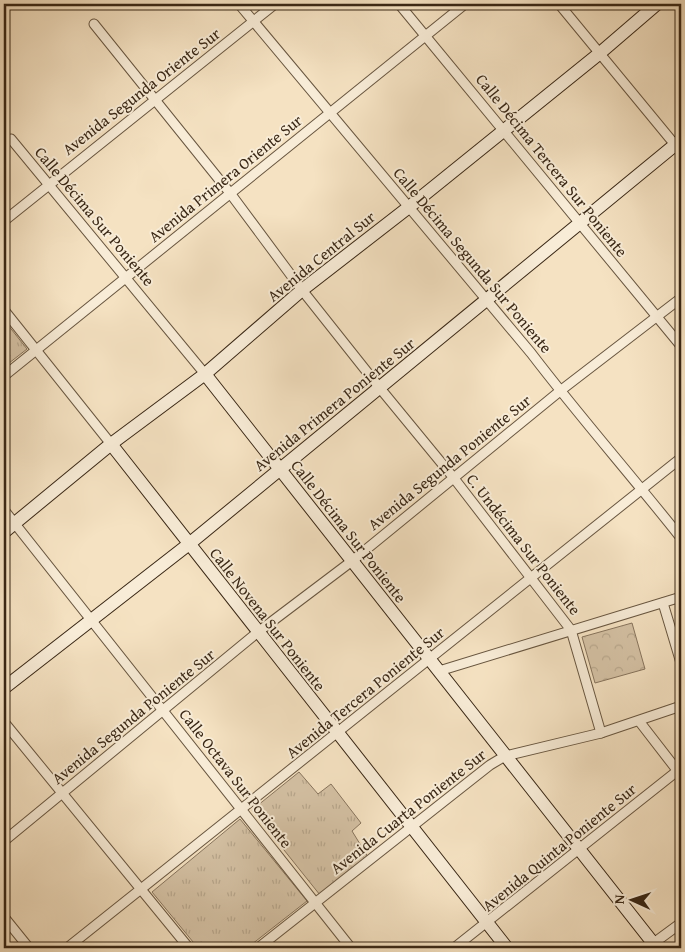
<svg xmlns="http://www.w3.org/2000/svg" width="685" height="952" viewBox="0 0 685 952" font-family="'Gentium Book Plus',serif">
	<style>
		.grass { fill: url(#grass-tufts); stroke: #87745d }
		.forest { fill: url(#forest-crowns); stroke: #87745d }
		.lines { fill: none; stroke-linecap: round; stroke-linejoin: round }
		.street-casing { stroke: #685640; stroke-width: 11 }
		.secondary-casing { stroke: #392715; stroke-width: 14 }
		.street { stroke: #f8ecd7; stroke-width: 9 }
		.secondary { stroke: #f8ecd7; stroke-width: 12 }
		.labels { text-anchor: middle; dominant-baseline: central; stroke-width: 4; stroke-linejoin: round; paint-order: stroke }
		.street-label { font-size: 16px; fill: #392715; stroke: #f8ecd7 }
	</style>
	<defs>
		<pattern id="grass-tufts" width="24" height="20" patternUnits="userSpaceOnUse" patternTransform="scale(1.25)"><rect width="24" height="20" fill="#d5c2a5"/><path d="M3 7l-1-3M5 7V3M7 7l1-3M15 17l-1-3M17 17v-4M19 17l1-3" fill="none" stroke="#b8a78d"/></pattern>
		<pattern id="forest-crowns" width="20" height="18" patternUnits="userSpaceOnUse" patternTransform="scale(1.25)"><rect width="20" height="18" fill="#d5c2a5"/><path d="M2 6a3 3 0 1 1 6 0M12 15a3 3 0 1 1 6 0" fill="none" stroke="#b8a78d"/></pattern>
	</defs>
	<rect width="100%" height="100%" fill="#f5e2c2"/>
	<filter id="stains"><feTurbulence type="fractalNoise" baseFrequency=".004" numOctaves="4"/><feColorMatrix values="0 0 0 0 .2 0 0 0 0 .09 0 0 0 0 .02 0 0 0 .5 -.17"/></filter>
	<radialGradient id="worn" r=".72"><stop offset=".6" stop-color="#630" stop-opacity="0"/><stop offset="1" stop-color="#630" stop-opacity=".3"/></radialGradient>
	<!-- grass -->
	<g class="grass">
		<path d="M4,320L27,349L4,367Z"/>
		<path d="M299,772L318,794L331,784L361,823L352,831L368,857L320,895L252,810Z"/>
		<path d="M240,819L307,901L247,948H198L152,892Z"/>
	</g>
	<!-- forest -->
	<path class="forest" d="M632,623L645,669L595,683L582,637Z"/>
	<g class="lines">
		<defs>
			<g id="street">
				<path d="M239,4L531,353C579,416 632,476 681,538"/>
				<path d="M399,4L681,346"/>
				<path d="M559,4L681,152"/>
				<path d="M94,24L230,193L302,290L379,387L453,477L571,630L601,733"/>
				<path d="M11,139L205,374"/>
				<path d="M4,221L275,4"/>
				<path d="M4,310L111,444"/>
				<path d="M4,376L465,4"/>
				<path d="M4,510L351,948"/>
				<path d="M663,603L681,663"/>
				<path d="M439,671L681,597"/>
				<path d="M639,721L680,774"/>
				<path d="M4,722L189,948"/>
				<path d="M4,841L258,632L352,561L560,391L681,298"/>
				<path d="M4,917L29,948"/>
				<path d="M67,948L681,458"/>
				<path d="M258,948L490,765L505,756L601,733L681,706"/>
				<path d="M454,948L681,768"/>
				<path d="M647,948L681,923"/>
			</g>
			<g id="secondary">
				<path d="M205,374L657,948"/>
				<path d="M111,444L507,948"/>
				<path d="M4,532L111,444L205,374L302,290L409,207L600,53L657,4"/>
				<path d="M4,688L189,544L681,140"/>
			</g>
		</defs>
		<!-- street casing -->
		<use href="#street" class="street-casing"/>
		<!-- secondary casing -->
		<use href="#secondary" class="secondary-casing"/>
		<!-- street -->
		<use href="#street" class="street"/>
		<!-- secondary -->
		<use href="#secondary" class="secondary"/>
	</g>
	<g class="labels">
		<!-- street labels -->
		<g class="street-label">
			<text transform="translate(141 91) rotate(-38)">Avenida Segunda Oriente Sur</text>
			<text transform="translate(552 165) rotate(51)">Calle Décima Tercera Sur Poniente</text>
			<text transform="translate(225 178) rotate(-39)">Avenida Primera Oriente Sur</text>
			<text transform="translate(95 216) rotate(50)">Calle Décima Sur Poniente</text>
			<text transform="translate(321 256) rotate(-39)">Avenida Central Sur</text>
			<text transform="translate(473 260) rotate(50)">Calle Décima Segunda Sur Poniente</text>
			<text transform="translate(334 404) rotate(-39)">Avenida Primera Poniente Sur</text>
			<text transform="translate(449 462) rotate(-39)">Avenida Segunda Poniente Sur</text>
			<text transform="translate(349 531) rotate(52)">Calle Décima Sur Poniente</text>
			<text transform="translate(524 544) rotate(52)">C. Undécima Sur Poniente</text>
			<text transform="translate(268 619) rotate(52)">Calle Novena Sur Poniente</text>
			<text transform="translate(365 692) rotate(-39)">Avenida Tercera Poniente Sur</text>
			<text transform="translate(133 716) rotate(-39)">Avenida Segunda Poniente Sur</text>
			<text transform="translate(236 778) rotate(52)">Calle Octava Sur Poniente</text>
			<text transform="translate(408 811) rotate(-38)">Avenida Cuarta Poniente Sur</text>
			<text transform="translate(559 847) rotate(-39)">Avenida Quinta Poniente Sur</text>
		</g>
	</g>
	<!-- margin -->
	<rect width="685" height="952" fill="none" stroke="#f5e2c2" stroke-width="20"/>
	<rect x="5" y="5" width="675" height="942" fill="none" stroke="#392715" stroke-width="2.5"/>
	<rect x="10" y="10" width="665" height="932" fill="none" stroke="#392715"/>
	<!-- north arrow -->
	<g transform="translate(632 900) rotate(273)" stroke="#f8ecd7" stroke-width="4" paint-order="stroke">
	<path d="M0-4L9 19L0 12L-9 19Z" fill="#392715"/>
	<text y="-8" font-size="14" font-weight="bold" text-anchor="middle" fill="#392715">N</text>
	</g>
	<rect width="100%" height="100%" filter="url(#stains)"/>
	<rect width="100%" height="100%" fill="url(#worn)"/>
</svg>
